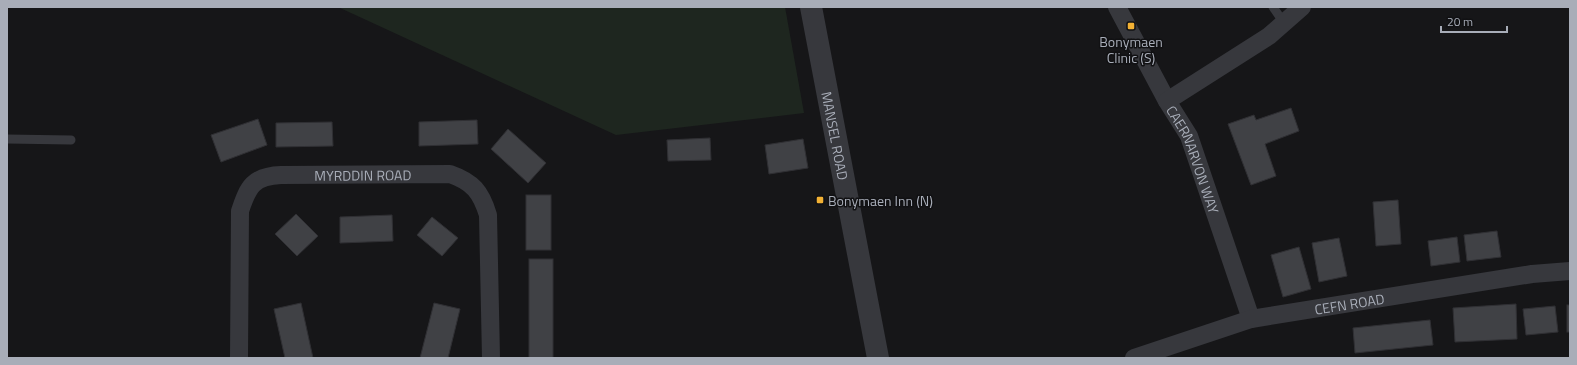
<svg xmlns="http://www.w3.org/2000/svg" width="1577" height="365" viewBox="0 0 1577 365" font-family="'Titillium Web',sans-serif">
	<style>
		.green { fill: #1e261f }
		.building { fill: #404145; stroke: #303034 }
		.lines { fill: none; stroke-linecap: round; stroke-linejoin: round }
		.service { stroke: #37383d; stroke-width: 9 }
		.minor { stroke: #37383d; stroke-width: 18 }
		.tertiary { stroke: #37383d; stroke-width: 22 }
		.poi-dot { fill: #f2b134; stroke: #111113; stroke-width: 1.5 }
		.labels { text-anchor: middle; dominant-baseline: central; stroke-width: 3; stroke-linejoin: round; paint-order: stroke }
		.poi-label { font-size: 14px; fill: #a8adb8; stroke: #111113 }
		.street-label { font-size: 14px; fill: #a8adb8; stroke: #111113 }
	</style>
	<rect width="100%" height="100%" fill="#161618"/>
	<!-- green -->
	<path class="green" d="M338,7H785L804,113L616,135Z"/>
	<!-- building -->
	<g class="building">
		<path d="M1291,108L1299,131L1265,144L1276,176L1251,185L1228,124L1254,115L1256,120Z"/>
		<path d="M258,119L267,145L221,162L211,135Z"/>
		<path d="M477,120L478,144L419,146V122Z"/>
		<path d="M332,122L333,146L276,147V123Z"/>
		<path d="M508,129L546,163L528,183L491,149Z"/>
		<path d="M710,138L711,160L668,161L667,140Z"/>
		<path d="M803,139L808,168L769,174L765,145Z"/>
		<rect x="526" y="195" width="25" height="55"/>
		<path d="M1398,200L1401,244L1376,246L1373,202Z"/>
		<path d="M296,214L318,236L297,256L275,234Z"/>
		<path d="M392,215L393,241L340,243V217Z"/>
		<path d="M432,217L458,238L442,256L417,235Z"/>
		<path d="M1497,231L1501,257L1467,261L1464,235Z"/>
		<path d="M1457,237L1460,262L1431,266L1428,241Z"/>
		<path d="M1339,238L1347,276L1319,282L1312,243Z"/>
		<path d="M1299,247L1311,289L1283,297L1271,255Z"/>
		<rect x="529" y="259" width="24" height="99"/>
		<path d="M301,303L313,358H285L274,309Z"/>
		<path d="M434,303L460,309L448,358H420Z"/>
		<path d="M1516,304L1517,339L1455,342L1453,308Z"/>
		<rect x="1567" y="305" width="3" height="27"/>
		<path d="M1555,306L1558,332L1526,335L1523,309Z"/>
		<path d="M1430,320L1433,345L1355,353L1353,328Z"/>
	</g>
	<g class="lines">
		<!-- service -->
		<g class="service">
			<path d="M1273,7L1284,23"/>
			<path d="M7,139L71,140"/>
		</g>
		<!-- minor -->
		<g class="minor">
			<path id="s1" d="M1117,7L1167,101L1189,136L1251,319"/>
			<path d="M1167,101L1269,36L1302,7"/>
			<path id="s2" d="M239,358L240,211C248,187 253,176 281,175L450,174C473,182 481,192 488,215L491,358"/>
			<path id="s3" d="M1134,358L1251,319L1532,274L1570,271"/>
		</g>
		<!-- tertiary -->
		<path class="tertiary" id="s4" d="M811,7L878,358"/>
	</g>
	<!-- markers -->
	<g class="poi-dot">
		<rect x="1127" y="22" width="8" height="8" rx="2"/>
		<rect x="816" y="196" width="8" height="8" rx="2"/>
	</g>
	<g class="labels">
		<!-- poi labels -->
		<g class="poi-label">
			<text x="1131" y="41">Bonymaen<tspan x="1131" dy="16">Clinic (S)</tspan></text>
			<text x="828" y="200" text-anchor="start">Bonymaen Inn (N)</text>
		</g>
		<!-- street labels -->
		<g class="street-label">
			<text stroke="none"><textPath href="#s4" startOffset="131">MANSEL ROAD</textPath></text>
			<text stroke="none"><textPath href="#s1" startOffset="171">CAERNARVON WAY</textPath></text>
			<text stroke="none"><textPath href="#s2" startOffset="289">MYRDDIN ROAD</textPath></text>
			<text stroke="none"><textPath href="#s3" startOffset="223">CEFN ROAD</textPath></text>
		</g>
	</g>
	<!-- border -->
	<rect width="1577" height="365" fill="none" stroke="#a8adb8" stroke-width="16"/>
	<!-- scale -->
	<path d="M1441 26v6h66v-6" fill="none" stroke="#a8adb8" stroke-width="2"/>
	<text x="1447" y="26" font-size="12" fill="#a8adb8" stroke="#111113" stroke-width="3" paint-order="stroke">20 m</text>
</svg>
